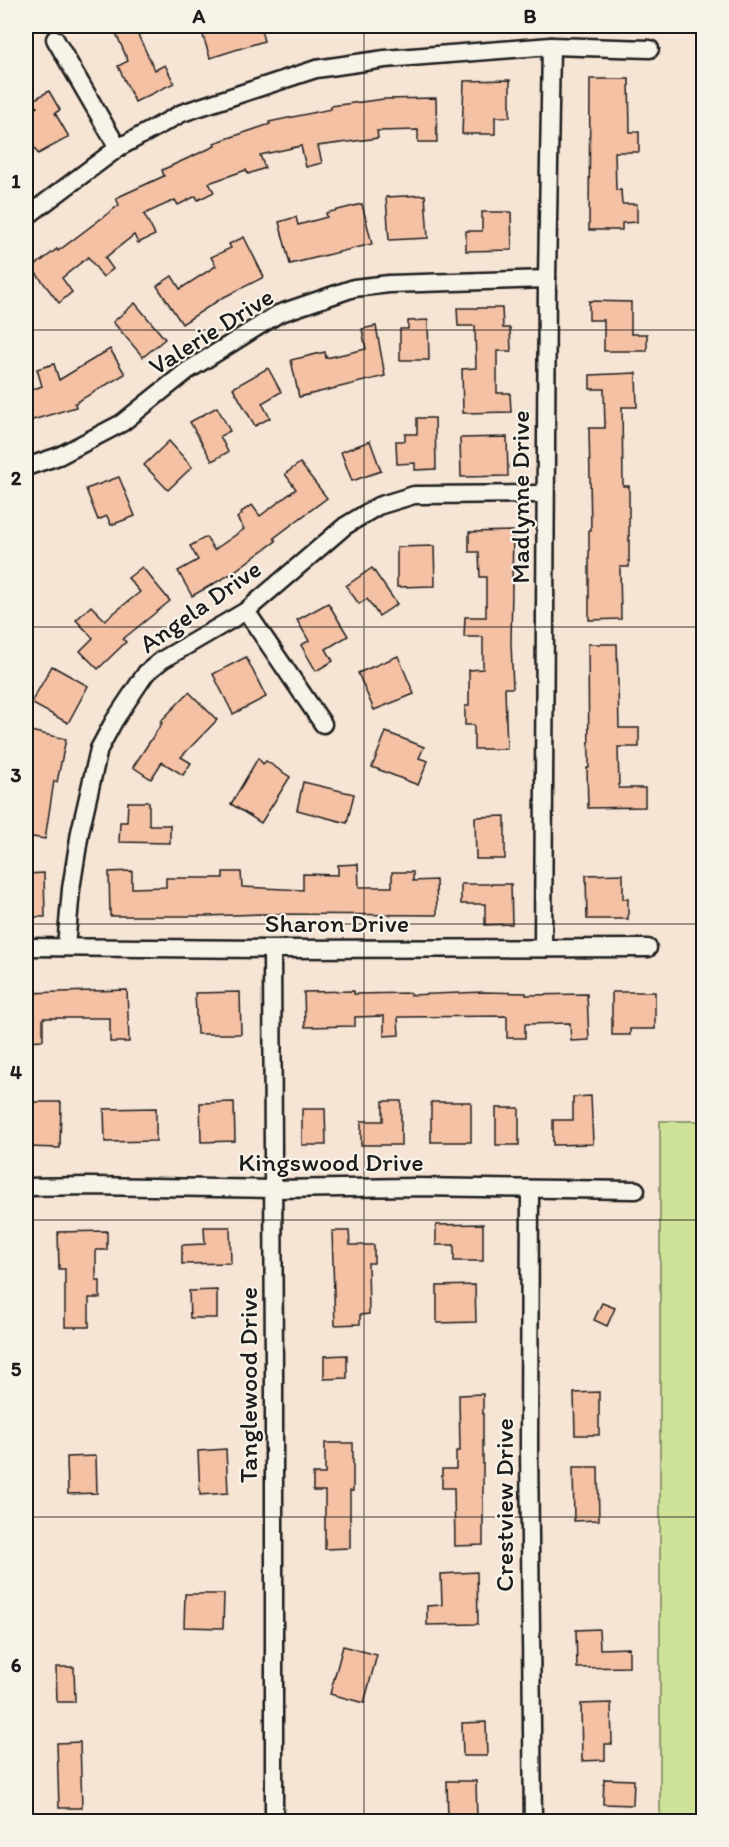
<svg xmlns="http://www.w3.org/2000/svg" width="729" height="1847" viewBox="0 0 729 1847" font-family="Itim,sans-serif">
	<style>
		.green { fill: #cee398; stroke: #75805a; stroke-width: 1.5 }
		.building { fill: #f4c1a5; stroke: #1c1c1c; stroke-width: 1.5 }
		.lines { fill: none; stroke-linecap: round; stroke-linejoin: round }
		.street-casing { stroke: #1c1c1c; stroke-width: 21 }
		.street { stroke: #f7f3e8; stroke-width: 16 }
		.grid { fill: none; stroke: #1c1c1c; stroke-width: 1.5; stroke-opacity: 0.55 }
		.labels { text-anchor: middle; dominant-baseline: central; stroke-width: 4.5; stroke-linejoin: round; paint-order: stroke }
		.street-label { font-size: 26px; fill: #1c1c1c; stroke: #f7f3e8 }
		.neatline { fill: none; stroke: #1c1c1c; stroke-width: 2 }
		.grid-label { font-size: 20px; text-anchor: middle; font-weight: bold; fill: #1c1c1c }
	</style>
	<rect width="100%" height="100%" fill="#f6e4d4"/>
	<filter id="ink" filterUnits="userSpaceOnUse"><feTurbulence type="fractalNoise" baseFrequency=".0167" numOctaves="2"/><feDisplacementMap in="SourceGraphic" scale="12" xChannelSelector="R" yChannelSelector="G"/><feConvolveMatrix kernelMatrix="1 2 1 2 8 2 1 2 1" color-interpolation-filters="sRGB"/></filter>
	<g filter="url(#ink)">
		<!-- green -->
		<rect class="green" x="660" y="1121" width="43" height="700"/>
		<!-- building -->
		<g class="building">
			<path d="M113,26H159L138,35L155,70L165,65L174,83L135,102L118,66L128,61Z"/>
			<path d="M212,26H260L264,41L210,58L201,29Z"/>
			<path d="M590,79H629L630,132H639V152H615L616,190H621L622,204H637V222L622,223V230H589Z"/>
			<path d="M510,80V117H495V134H462L464,81Z"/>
			<path d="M49,91L60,110L55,113L69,137L38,154L26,133V114L37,107L33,100Z"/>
			<path d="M436,98L437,142H418V130L377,131L378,138L318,146L322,163L306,167L301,146L260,155L265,168L248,174L246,170L209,183L214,192L198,200L196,196L178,205L175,200L144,214L155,235L138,243L134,235L105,258L113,269L103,277L88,257L62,278L72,292L59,303L32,268L57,249L58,251L119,205L116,198L164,176L162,170L215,146L214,143L270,124L269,122L331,109V106L384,99Z"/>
			<path d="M425,195L428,238L389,240L386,197Z"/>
			<path d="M362,204L372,244L290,264L279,222L296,217L298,225L327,217L326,213Z"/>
			<path d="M482,212H511L512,250L466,251V231H482Z"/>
			<path d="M244,237L264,277L222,298L182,324L157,286L172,276L180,289L216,266L211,257L231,248L229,244Z"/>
			<path d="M589,301L631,302V334H647V351H604V320H589Z"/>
			<path d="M135,303L165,339L143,357L113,322Z"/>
			<path d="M457,308H502L503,328H510L511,351H497V393H510L511,412L463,413L462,369L476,368L475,326H458Z"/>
			<path d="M428,320L429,360H400V329H408V321Z"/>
			<path d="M376,326L385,376L299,397L291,360L325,352L326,358L366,349L362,329Z"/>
			<path d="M110,349L125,374L75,403L76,407L26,422V392L42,386L37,369L54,364L59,380Z"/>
			<path d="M268,368L281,392L262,403L270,418L255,426L233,388Z"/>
			<path d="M636,373L637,407H622L623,486H629V567H620L621,619L589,620V530H591L589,428H605L604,389H590V375Z"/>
			<path d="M217,407L230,431L220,436L228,452L212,461L190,422Z"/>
			<path d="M417,418H435L436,469L415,470V463L397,464L396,441H405V434H417Z"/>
			<path d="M507,437L508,476L461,477L460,438Z"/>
			<path d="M169,441L192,467L168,490L144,465Z"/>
			<path d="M370,441L381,471L352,481L341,452Z"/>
			<path d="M300,463L327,498L274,538L276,541L229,575L192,596L178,571L198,560L190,546L206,537L214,550L244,529L237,518L242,514L241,512L252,505L260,516L296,489L285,474Z"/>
			<path d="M119,477L135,516L111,525L107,516L98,520L86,489Z"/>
			<path d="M513,531L511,643L513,688H505L507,749H474V725H465V706H469V670L483,669V637H464L465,617H486V577H480L479,552H469V532Z"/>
			<path d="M434,546L435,586L397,587V547Z"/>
			<path d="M142,567L170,601L123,639L126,642L98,669L80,651L93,638L76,620L91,606L105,620L140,592L128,578Z"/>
			<path d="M372,568L397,604L379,616L367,599L359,604L346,586Z"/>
			<path d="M328,603L348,636L326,649L333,661L316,671L301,645L309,641L297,620Z"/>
			<path d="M588,644H617L619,728H639V747H618L619,788H645V807L588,808L587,768H589Z"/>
			<path d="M398,656L414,694L374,710L358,673Z"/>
			<path d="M246,657L266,697L233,714L213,674Z"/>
			<path d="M52,666L88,686L68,723L31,703Z"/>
			<path d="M189,692L217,720L181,757L191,763L183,775L162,762L151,779L133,767L162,723L160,722Z"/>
			<path d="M26,730L66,739L57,782L54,781L45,839L26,836V770L30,750L26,749Z"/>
			<path d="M386,732L424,747L419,758L428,761L418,785L372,767Z"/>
			<path d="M258,758L263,764L266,761L290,777L261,823L231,804Z"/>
			<path d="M303,782L354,794L347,823L297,810Z"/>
			<path d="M128,802H149V825H170V843L119,842L120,822H127Z"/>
			<path d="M505,816V859H476L475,817Z"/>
			<path d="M358,864L359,887H392V872H413V881L436,880L437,915L262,914L206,916H110L109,872L132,871V888L166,887V878H223V872H241L242,887L303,890V874L338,875V865Z"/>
			<path d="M44,873L45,917H26V874Z"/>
			<path d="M623,874V899H628V919H587L586,875Z"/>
			<path d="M461,884H511L512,924L485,925V904H461Z"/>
			<path d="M127,990L129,1042H110V1018H43V1040L26,1041V993Z"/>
			<path d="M354,991V994L410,993V995L484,992L526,993V995L587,994L589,1040L571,1041L570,1023L525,1024V1038H507V1016L398,1017L399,1035L384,1036V1016L355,1017V1026L305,1027L304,992Z"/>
			<path d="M240,992L241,1034H197L195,993Z"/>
			<path d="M612,992H655V1029H630V1035H612Z"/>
			<path d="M591,1096L593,1144L553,1145V1120H573V1097Z"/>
			<path d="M383,1101H401V1145H361V1121H383Z"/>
			<path d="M26,1102H61L60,1148L26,1147Z"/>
			<path d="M234,1102L235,1141L201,1142L200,1103Z"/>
			<rect x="431" y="1102" width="40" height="40"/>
			<path d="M156,1108V1141L105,1142L104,1109Z"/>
			<rect x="496" y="1108" width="23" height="37"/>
			<path d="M302,1109H325L326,1145H302Z"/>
			<path d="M483,1224V1261H454V1245H436V1225Z"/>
			<path d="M204,1227H230L231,1263L182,1264V1245L205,1244Z"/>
			<path d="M107,1231V1250H96V1281H100V1298H89V1327H65V1269H59L58,1232Z"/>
			<path d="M332,1231H349L350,1245H374V1263H368L369,1314L360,1315V1324L335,1325Z"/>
			<path d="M475,1285L476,1322L437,1323V1286Z"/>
			<path d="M217,1290V1318H190L189,1291Z"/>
			<path d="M602,1303L615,1308L607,1326L594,1320Z"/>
			<path d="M347,1355V1378L324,1379V1356Z"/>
			<path d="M599,1392V1435H575L574,1393Z"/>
			<path d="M483,1394V1545L455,1546L454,1488H442V1469H456V1451H460L459,1395Z"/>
			<path d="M325,1443H353V1491H350V1548L325,1549V1491H313V1474H325Z"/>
			<path d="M226,1449L228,1493L200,1495L198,1451Z"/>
			<path d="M96,1456L97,1493L68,1494L67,1457Z"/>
			<path d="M573,1467H598L599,1520L574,1521Z"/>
			<path d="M477,1572L478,1624L427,1625V1606L442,1605L441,1574Z"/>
			<path d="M185,1594H224L223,1628L184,1627Z"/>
			<path d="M599,1629L600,1649L629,1648V1667L577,1668L576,1630Z"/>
			<path d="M343,1646L377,1655L364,1703L330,1694Z"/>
			<path d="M56,1667H74L75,1702H57Z"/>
			<path d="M611,1703L612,1744H605V1760L582,1761L581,1704Z"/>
			<path d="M486,1722L487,1756H463L462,1723Z"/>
			<path d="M80,1742L82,1808H59L57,1743Z"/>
			<path d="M604,1779L634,1780L633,1805L603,1804Z"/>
			<path d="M447,1781H476L477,1821H448Z"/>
		</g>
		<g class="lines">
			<defs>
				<g id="street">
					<path d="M55,39L118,148"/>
					<path d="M26,217L118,148L182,113L316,69L385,59L551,46L650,49"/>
					<path d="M26,467L59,456L122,423L187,371L278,314L354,288L389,284L547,279"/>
					<path d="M246,611L323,724"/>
					<path d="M26,947L272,949L648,948"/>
					<path d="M66,947L71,889L80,832L99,749L114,721L146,673L162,660L246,611L345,526L378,506L414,495L545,494"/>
					<path d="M543,948L547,279L551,46"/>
					<path d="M272,949L274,1374V1822"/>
					<path d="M26,1187L89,1186L272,1189L414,1187L636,1190"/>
					<path d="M530,1189L529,1445L533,1822"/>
				</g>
			</defs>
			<!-- street casing -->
			<use href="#street" class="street-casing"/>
			<!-- street -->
			<use href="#street" class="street"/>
		</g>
	</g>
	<!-- grid -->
	<path class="grid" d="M364,26V1822M26,330H704M26,627H704M26,924H704M26,1220H704M26,1517H704"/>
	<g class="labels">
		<!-- street labels -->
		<g class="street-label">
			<text transform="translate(211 331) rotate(-32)">Valerie Drive</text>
			<text transform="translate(520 497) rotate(-90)">Madlynne Drive</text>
			<text transform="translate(200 606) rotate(-35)">Angela Drive</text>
			<text x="337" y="923">Sharon Drive</text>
			<text x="331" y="1162">Kingswood Drive</text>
			<text transform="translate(248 1385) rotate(-90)">Tanglewood Drive</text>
			<text transform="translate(504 1505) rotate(-90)">Crestview Drive</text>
		</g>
	</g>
	<!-- margin -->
	<rect width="729" height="1847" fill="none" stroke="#f7f3e8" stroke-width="66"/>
	<rect x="33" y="33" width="663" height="1781" class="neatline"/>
	<g class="grid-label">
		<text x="199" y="23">A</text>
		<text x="530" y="23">B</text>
		<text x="16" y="188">1</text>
		<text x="16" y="485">2</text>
		<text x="16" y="782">3</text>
		<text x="16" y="1079">4</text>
		<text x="16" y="1376">5</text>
		<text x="16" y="1672">6</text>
	</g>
</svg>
